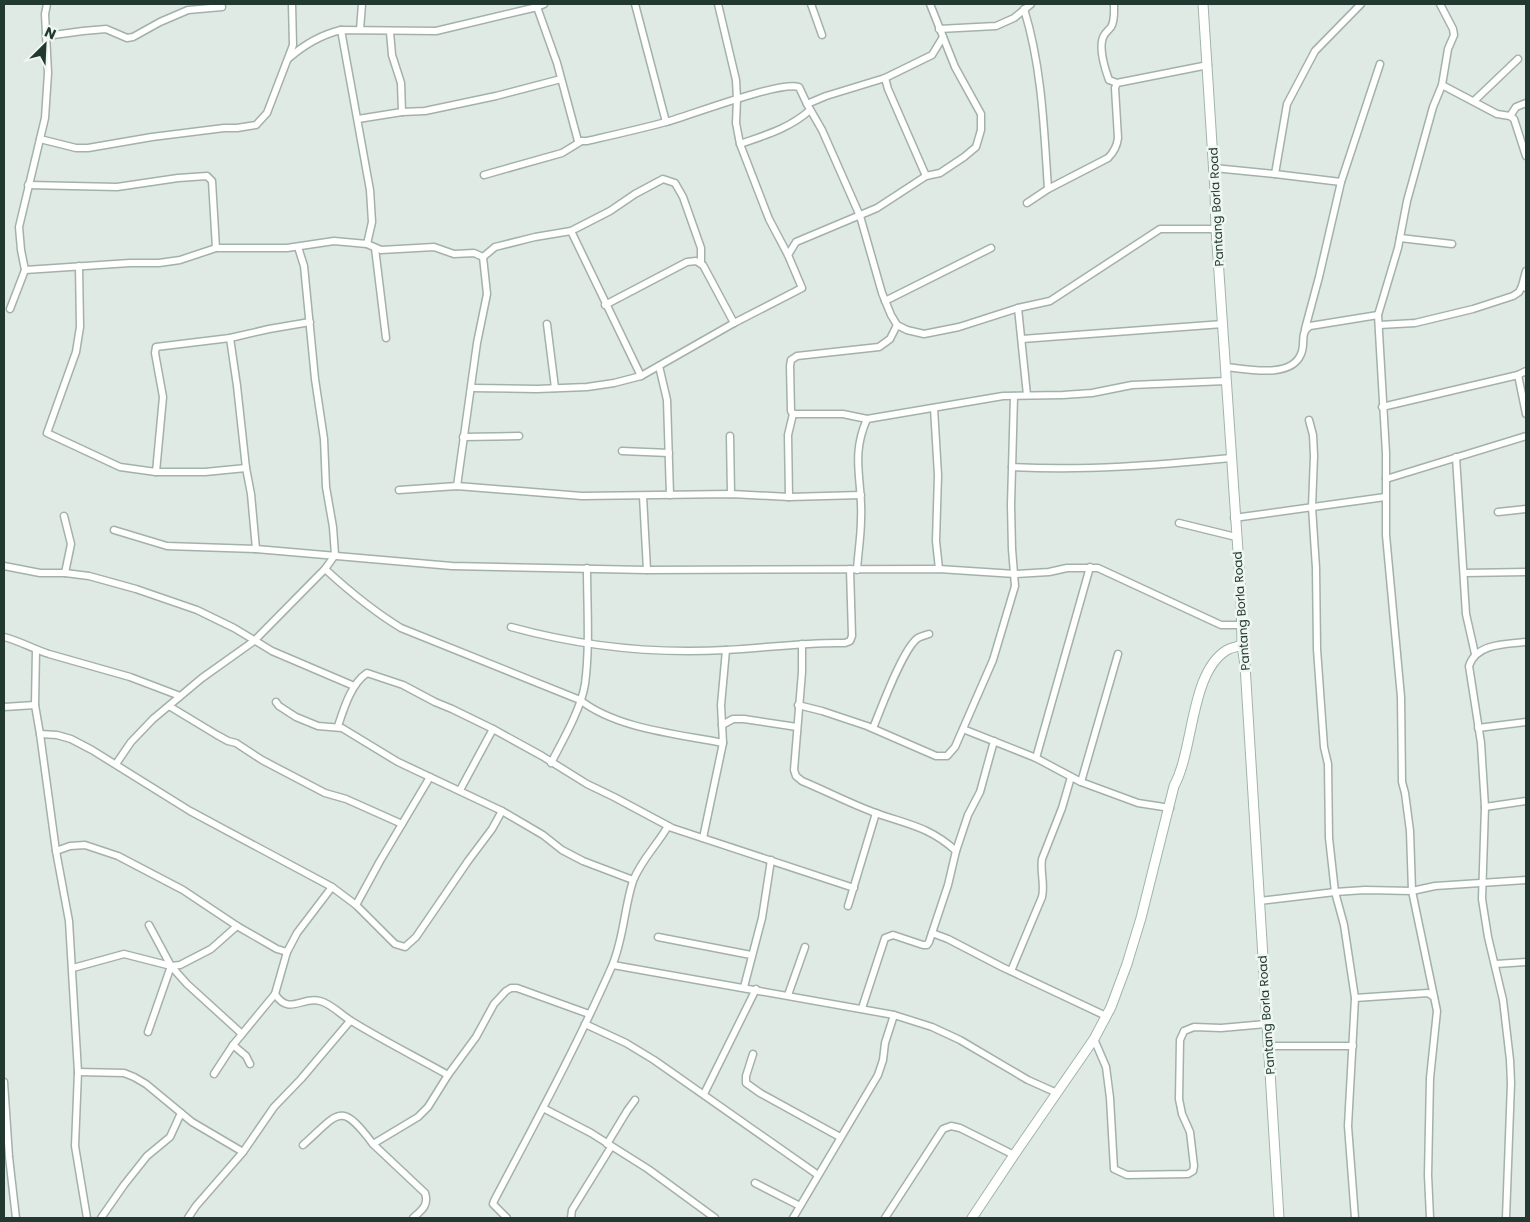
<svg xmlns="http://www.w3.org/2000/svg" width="1530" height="1222" viewBox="0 0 1530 1222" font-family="Poppins,sans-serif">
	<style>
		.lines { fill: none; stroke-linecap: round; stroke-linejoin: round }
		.street-casing { stroke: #a3b1ab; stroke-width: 9 }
		.secondary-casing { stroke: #9fb5ab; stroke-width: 11 }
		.street { stroke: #fff; stroke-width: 6 }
		.secondary { stroke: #fff; stroke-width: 9 }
		.labels { text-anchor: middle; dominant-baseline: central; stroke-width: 5; stroke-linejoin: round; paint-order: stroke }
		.street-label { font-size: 12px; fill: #213931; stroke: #f0f7f3 }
	</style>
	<rect width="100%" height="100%" fill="#e0eae4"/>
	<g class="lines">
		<defs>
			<g id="street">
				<path d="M635,4L666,122"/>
				<path d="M811,4L822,35"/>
				<path d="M1114,4C1114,11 1115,21 1111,27C1107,32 1103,34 1102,41C1100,52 1105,69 1109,80L1117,83"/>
				<path d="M537,7L557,63L578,141H587C613,135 640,129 666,122C691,115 779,81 799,87L807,104"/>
				<path d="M1024,9C1042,67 1044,129 1048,189"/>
				<path d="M939,29L996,26L1014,18L1031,4"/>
				<path d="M341,30L370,190L372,222L367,244"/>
				<path d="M360,30L362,4"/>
				<path d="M390,32L392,55L401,83L402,112L425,111L496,96L561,79"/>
				<path d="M46,36L83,31L106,29L127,38L133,37L160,22L188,10L222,7"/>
				<path d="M943,37L932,55L885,78L826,96L807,104L822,130L860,216L882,293L891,315L897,325L907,330L924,334L959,327L1018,308L1050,301L1160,229H1216"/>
				<path d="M289,58C305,44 320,35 341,30L436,31L537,7L544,4"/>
				<path d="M885,78L888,89L926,176"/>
				<path d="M1442,85L1497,114L1510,116L1514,119L1526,156"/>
				<path d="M1474,101L1518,59"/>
				<path d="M1510,116L1516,107L1526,103"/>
				<path d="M358,119L402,112"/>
				<path d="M40,139L76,148H88L152,137L224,128H237L256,125L267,113L293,45L292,4"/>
				<path d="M740,144C766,135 790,128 810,110"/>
				<path d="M1214,168L1275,174L1287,104L1315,51L1361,4"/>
				<path d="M1275,174L1341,182"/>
				<path d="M484,175L562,153L580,142"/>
				<path d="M28,185L117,187L178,178L207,176L212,181L216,248"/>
				<path d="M1027,203L1048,189L1108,158C1114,152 1117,147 1118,138L1115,88L1117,83L1208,65"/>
				<path d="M571,231L641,376"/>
				<path d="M1400,238L1452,244"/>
				<path d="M375,248L386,338"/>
				<path d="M788,255L796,242L877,208L926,176L940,173L964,157L976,147L981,130V114L955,67L930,4"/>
				<path d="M79,266L80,327L76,352L47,433L120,467L156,472H205L246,468"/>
				<path d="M25,270L130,263H159L180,260L216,248H287L334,241L367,244L381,250L434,247L454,254L474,253L483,257L495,247L535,237L571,231L610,211L635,194L663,179L675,183L683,197L701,248V264"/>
				<path d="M1522,286L1526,271"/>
				<path d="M885,301L991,248"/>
				<path d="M605,305L687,262L696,261L703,265L734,323"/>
				<path d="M1018,308L1027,395"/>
				<path d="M10,309L25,270L21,250L19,227L45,118L48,73L45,14L47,4"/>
				<path d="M547,324L555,388"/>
				<path d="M897,325L890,339L879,347L797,356L791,360L790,366L791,411L793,414H843L867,419L1003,396L1063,395L1092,393L1132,385L1226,381"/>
				<path d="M1379,325L1415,323L1473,309L1513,296L1519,292L1522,286L1526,288"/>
				<path d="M1305,329L1319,277L1341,182L1380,64"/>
				<path d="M230,338L237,386L246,468L251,494L256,549"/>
				<path d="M1022,339L1223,324"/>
				<path d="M659,366L667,400L670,495"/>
				<path d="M1226,367C1247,369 1291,379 1301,354C1306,343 1299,333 1310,326L1378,315"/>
				<path d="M1518,375L1526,371"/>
				<path d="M472,388L537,389L587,387L614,383L641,376L734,323L802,288L788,255L769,219L740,144L736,123L737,99L736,80L718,4"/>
				<path d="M1382,407L1518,375L1526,414"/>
				<path d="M934,408L938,475L936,541L939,569"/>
				<path d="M1309,420L1313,435L1314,456L1312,507L1316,568L1317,649L1324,747L1328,764L1329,838L1335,892L1344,925L1355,998L1348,1126L1355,1218"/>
				<path d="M730,436L731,494"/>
				<path d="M463,437L519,436"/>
				<path d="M622,451L669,453"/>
				<path d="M1456,457L1466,614L1475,654"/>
				<path d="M1012,467C1085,471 1158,465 1231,458"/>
				<path d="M156,472L163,397L155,353L156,347L230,338L269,329L310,322"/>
				<path d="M1386,479L1526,436"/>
				<path d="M457,486L477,343L487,294L483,257"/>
				<path d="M399,490L457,486L582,496L731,494L789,497L861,495"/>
				<path d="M643,496L647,570"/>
				<path d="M789,497L788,435L793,414"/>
				<path d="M1498,512L1526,509"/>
				<path d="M64,516L71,544L65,573"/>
				<path d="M1234,518L1385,497"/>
				<path d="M1179,523L1236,537"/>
				<path d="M114,530L167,546L256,549L452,566L647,570L939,569L1015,574L1049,572L1067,568H1098L1221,625H1242"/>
				<path d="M4,566L40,573H65L89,576L136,589L197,610L234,628L272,651L354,686"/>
				<path d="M325,569C349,591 373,611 401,628L580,700C617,729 678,734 723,743"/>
				<path d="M857,570C858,553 861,536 861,519C863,481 850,457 867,419"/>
				<path d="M1464,573L1526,572"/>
				<path d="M511,627C580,646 654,654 726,650C766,648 805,642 845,643L850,641L852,636L850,569"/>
				<path d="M4,637C20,641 33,649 49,654L130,677L180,696"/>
				<path d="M802,644V672L794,770L796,776L802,781C826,791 849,803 873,812C905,824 929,826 956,851"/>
				<path d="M36,650L35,705L40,734L56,851L69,921L78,1072L75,1146L87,1218"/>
				<path d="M276,702L279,706L296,717L318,726L342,728L398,762L502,811L543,835L562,850L583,861L633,880"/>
				<path d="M798,705L822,711L867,726L936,756H947L955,747L993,660L1015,586L1012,549L1011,505L1014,396"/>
				<path d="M169,706L217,735L228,741L236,743L262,760L325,793L346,799L402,824"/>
				<path d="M4,707L35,705"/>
				<path d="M722,725L733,719H744L797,727"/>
				<path d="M338,726C344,708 351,684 367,673L403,685L435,702L452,709L493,729L542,756L587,784L614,797L672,828L854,888"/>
				<path d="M873,728C881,709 903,648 918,638C921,636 926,635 929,634"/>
				<path d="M1478,728L1526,722"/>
				<path d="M963,729L1036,758L1081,782L1138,803L1170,808"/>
				<path d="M40,734L57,735L71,739L92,750L190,811L332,887L356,905L395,944L405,947L416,937L468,861L492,829L502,811"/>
				<path d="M1036,758L1090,567"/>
				<path d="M551,763C563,740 581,709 585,684C590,646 587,606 587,568"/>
				<path d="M116,764L131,742L153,719L202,678L254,641L325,569L335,555L333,527L326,487L324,439L315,379L304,266L298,247"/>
				<path d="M1081,782L1118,654"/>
				<path d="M460,790L493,729"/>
				<path d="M1485,807L1526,801"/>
				<path d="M703,838L723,743L721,705L726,650"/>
				<path d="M56,851L70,846L85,845L118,856L183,890L237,926L277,949L287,952"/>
				<path d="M332,887L297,933L287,952L275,994C289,1016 302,996 320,1001C332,1004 342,1016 353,1022C384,1041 416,1057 448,1075"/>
				<path d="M1259,901L1335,892L1365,890L1412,891L1435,886L1526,880"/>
				<path d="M356,905L380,861L430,777"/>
				<path d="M848,906L876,813"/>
				<path d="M149,925L171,966L187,984L242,1034"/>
				<path d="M932,933L948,939L1002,967L1106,1016"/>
				<path d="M658,937L751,955"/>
				<path d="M1496,964L1526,962"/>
				<path d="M613,965L894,1015L932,1027L960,1040L1028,1080L1057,1093"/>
				<path d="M73,968L124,954L171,966L180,965L211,949L237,926"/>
				<path d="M1011,971L1042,897C1045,884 1040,872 1042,859L1062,808L1071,777"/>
				<path d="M744,987L762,918L771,860"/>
				<path d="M788,995L805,947"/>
				<path d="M1355,998L1428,993L1434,997"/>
				<path d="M862,1008L885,938L893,935L923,945H927L929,942L948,885L956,851L968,815L980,792L994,741"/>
				<path d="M585,1024L626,1043L654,1060L818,1175"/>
				<path d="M148,1032L171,966"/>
				<path d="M1094,1039L1106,1067L1110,1098L1114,1169L1127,1175L1188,1174L1193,1171L1194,1166L1190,1132L1182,1114L1179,1099L1180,1040L1184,1031L1194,1027L1221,1028L1266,1024"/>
				<path d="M233,1045L246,1056L250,1064"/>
				<path d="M1268,1046H1353"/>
				<path d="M753,1054L746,1076V1083L760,1093L840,1137"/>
				<path d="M78,1072L124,1073L134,1077L146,1084L192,1122L243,1152"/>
				<path d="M214,1074L233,1045L275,994"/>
				<path d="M4,1082L9,1157L16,1218"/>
				<path d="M704,1094L756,989"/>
				<path d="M543,1108L591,1133L648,1169L715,1218"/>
				<path d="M607,1144L627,1111L635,1100"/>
				<path d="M303,1145C339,1113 340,1100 373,1144"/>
				<path d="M755,1183L800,1206"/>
				<path d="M101,1218L124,1185L147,1156L170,1137L181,1113"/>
				<path d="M188,1218L196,1206L243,1152L274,1107L301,1079L350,1021"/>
				<path d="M413,1218C422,1210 429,1205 425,1193L373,1144L418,1117L428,1107L448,1075L476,1037L494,1004L506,991L511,988H517L589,1014"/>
				<path d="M507,1218L493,1204L494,1201C535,1123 577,1046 612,966C624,938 624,908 633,881C641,860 658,844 668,826"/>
				<path d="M571,1218L572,1210L611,1147"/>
				<path d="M793,1218L878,1075L883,1060L885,1043L894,1015"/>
				<path d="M885,1218L943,1129L951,1126L960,1128L1014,1155"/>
				<path d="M1430,1218L1428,1175L1430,1078L1437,1011L1412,891L1410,831L1405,793L1402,782L1401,697L1386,535V453L1378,315L1398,248L1407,201L1433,107L1442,85L1448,49L1454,35L1453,29L1440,4"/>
				<path d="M1506,1218L1511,1083L1510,1060L1503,1000L1488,937L1482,899L1485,807L1481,743L1469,666C1476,643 1507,644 1526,642"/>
			</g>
			<g id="secondary">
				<path d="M1203,4L1215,191L1216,229L1241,595L1242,645L1245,665L1279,1218"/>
				<path d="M972,1218L1014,1155L1094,1039L1111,1007L1127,964L1141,918L1174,786C1194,750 1190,672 1227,650C1232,647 1237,647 1242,645"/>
			</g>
		</defs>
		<!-- street casing -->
		<use href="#street" class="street-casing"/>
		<!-- secondary casing -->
		<use href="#secondary" class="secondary-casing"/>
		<!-- street -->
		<use href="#street" class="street"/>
		<!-- secondary -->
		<use href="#secondary" class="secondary"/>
	</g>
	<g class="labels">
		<!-- street labels -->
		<g class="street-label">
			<text transform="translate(1216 207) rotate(-93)">Pantang Borla Road</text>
			<text transform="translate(1241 611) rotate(-94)">Pantang Borla Road</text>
			<text transform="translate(1266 1015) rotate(-94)">Pantang Borla Road</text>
		</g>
	</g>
	<!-- border -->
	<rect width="1530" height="1222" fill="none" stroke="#213931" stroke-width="10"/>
	<!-- north arrow -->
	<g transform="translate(45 45) rotate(24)" stroke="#f0f7f3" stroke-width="4" paint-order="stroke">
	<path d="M0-4L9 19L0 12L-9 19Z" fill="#213931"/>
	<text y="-8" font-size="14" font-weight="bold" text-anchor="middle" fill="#213931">N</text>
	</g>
</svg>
